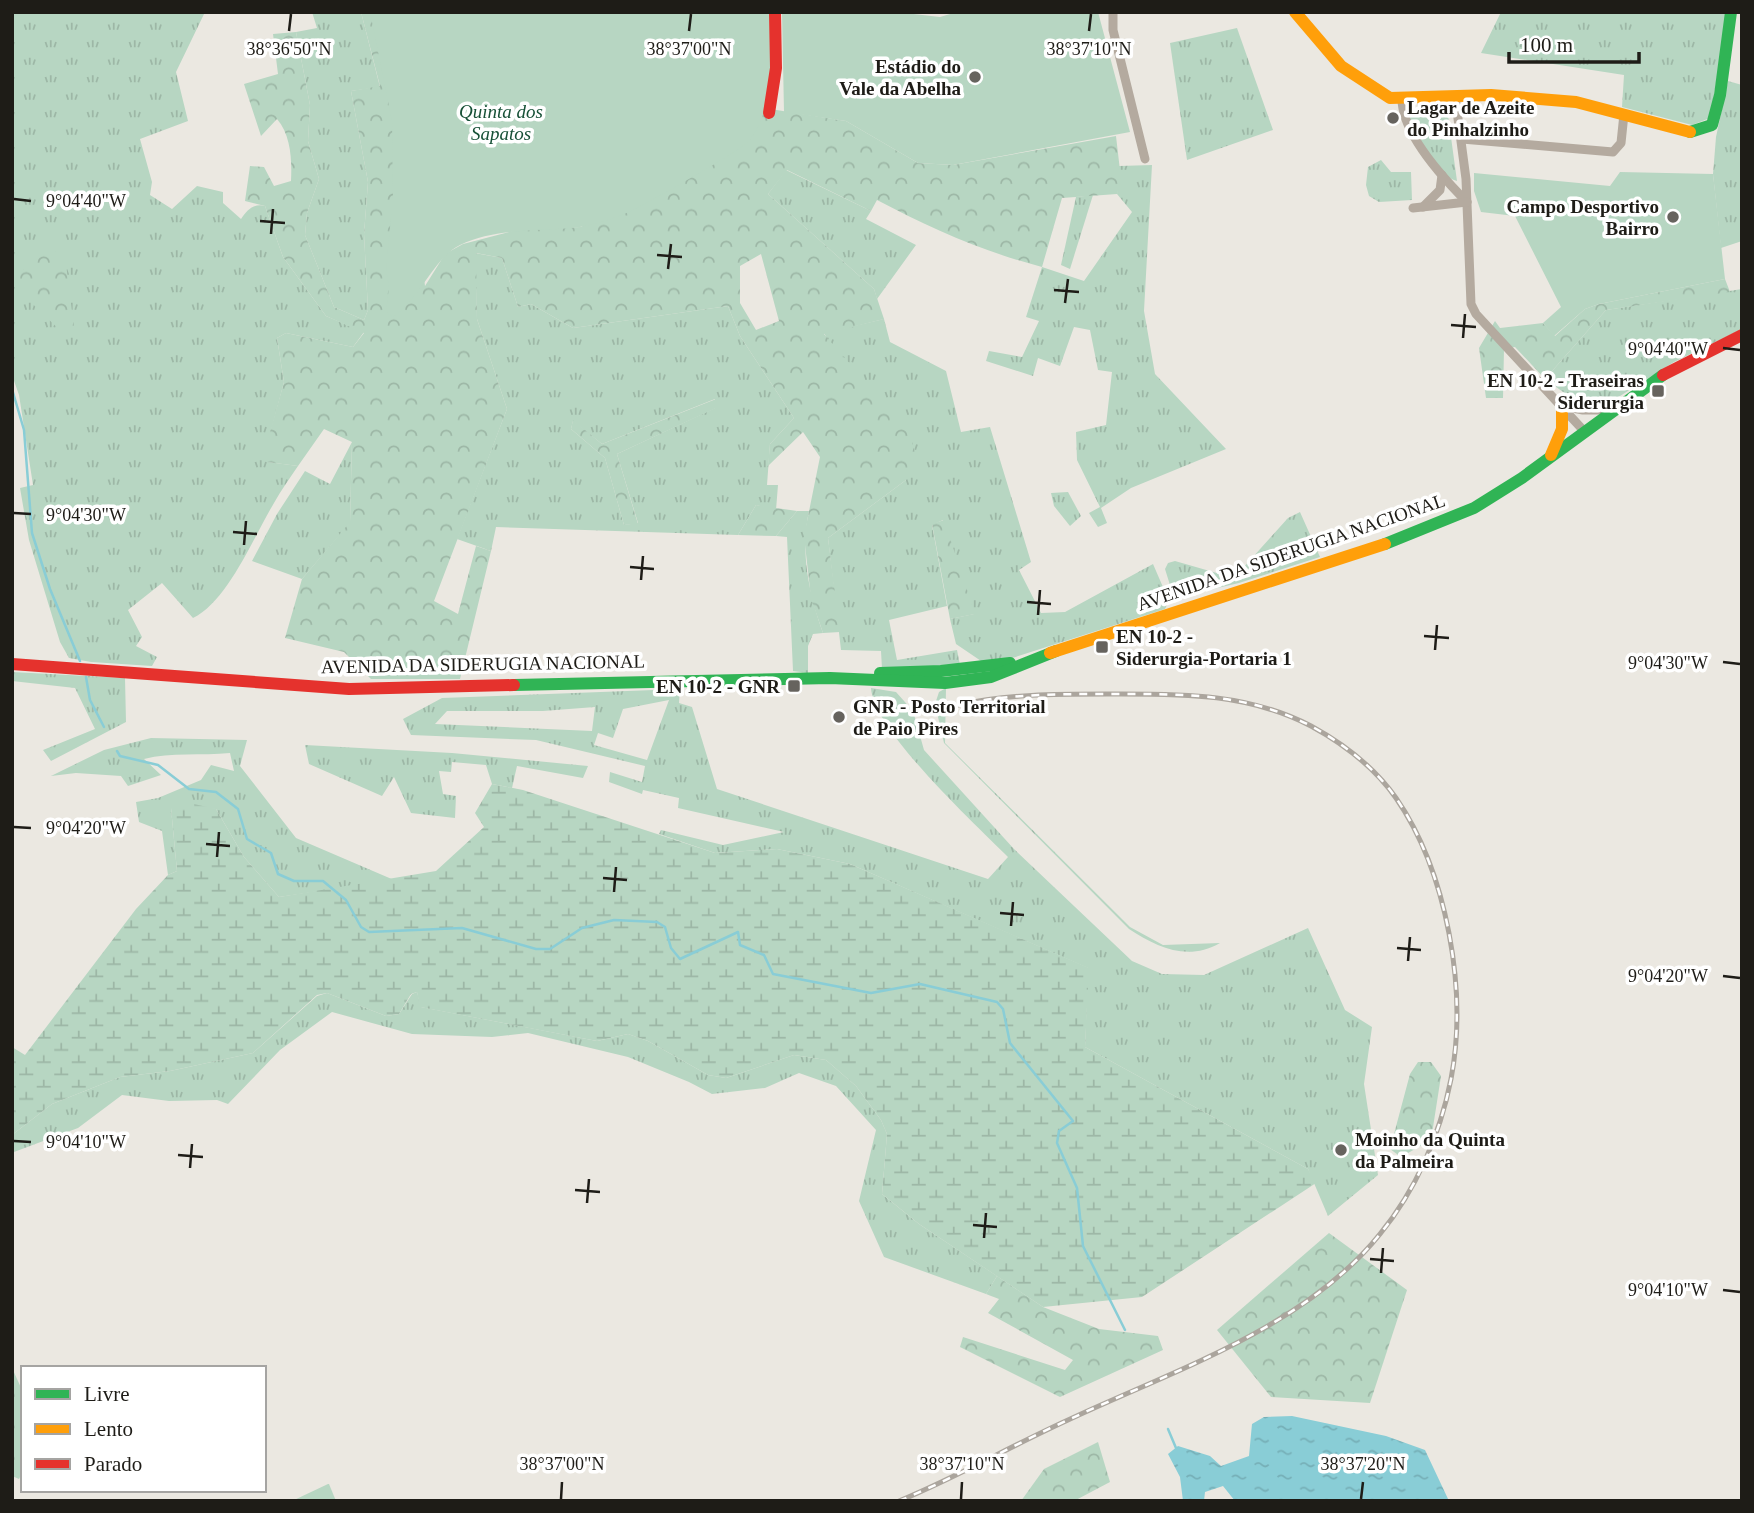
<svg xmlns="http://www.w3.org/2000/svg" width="1754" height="1513" viewBox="0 0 1754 1513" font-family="'Times New Roman',serif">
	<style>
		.grass { fill: url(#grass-tufts); fill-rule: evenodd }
		.forest { fill: url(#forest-crowns); fill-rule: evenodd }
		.wetland { fill: url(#wetland-marsh) }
		.park { fill: #b7d6c2 }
		.water { fill: url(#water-ripples) }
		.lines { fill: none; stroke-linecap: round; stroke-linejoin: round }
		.stream { stroke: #89cdd6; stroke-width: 2.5 }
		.street { stroke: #b4aa9f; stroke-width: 9 }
		.fast { stroke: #30b455; stroke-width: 12 }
		.slow { stroke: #ff9f0a; stroke-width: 12 }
		.jam { stroke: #e5322d; stroke-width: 12 }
		.rail-casing { stroke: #aba59d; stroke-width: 5 }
		.rail { stroke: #fff; stroke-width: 2.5; stroke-dasharray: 8; stroke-linecap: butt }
		.ticks { fill: none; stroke: #1e1c17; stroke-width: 2.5 }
		.poi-dot { fill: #66635e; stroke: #fff; stroke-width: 2.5 }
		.labels { text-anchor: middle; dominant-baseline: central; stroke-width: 7; stroke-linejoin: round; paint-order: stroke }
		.poi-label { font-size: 19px; font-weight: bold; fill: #1e1c17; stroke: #fff; text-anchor: end }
		.park-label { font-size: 19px; font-style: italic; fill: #175137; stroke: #fff }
		.street-label { font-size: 19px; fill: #1e1c17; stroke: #fff }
		.ticks-label { font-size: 18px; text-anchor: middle; fill: #1e1c17; stroke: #fff; stroke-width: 7; stroke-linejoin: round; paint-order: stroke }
	</style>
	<defs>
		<pattern id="grass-tufts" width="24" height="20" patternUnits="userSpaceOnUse" patternTransform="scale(1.75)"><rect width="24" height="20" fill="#b7d6c2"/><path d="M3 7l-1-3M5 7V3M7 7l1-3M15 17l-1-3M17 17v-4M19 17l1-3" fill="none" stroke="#9db7a6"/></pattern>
		<pattern id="forest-crowns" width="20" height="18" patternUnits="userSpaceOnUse" patternTransform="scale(1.75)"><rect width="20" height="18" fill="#b7d6c2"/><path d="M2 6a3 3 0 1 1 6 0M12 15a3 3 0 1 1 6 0" fill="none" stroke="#9db7a6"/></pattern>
		<pattern id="wetland-marsh" width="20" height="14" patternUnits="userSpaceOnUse" patternTransform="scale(1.75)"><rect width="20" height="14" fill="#b7d6c2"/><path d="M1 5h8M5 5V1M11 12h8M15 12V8" fill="none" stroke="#9db7a6"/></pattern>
		<pattern id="water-ripples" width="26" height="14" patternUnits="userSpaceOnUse" patternTransform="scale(1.75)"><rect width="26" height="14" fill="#89cdd6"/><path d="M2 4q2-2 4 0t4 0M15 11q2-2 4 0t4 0" fill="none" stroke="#76afb7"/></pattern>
	</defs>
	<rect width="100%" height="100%" fill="#ebe8e1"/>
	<!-- grass -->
	<g class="grass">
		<path d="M12,12H205L176,72L188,121L140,139L152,182L150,195L172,209L197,186L223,192V203L241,219C247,210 254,203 265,206L283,257L326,316L364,332L353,347L286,333L277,338L284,382L264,457L268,462L298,466C290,478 281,490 274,503C254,536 228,601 193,618L162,583L128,610L142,637L136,646L157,657L152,666L91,662L69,658L60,642L29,540L20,488L33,485L19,395L12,375Z"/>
		<path d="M312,12H361L380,87L351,91L368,182L364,234L368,310L364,320L334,307L305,235L307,213L319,179L308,141L310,105L296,32L317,28Z"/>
		<path d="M1501,12H1728L1710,118L1692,125L1622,107L1624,75L1481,53Z"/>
		<path d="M1237,28L1273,130L1187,160L1170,43Z"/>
		<path d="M1728,81L1742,85V241L1721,248L1713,174L1716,137Z"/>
		<path d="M1443,104L1447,108L1457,181C1438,177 1417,136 1407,120C1415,103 1426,105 1443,104Z"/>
		<path d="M1381,160L1391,172H1411L1412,200L1379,202L1369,196L1366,185L1368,167Z"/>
		<path d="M1152,165L1144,311L1155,374L1226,449L1131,488L1101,508L1107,523L1098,527L1089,513L1100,507L1077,460L1076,432L1106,425L1112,372L1098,370L1090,330L1074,327L1060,366L1038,358L1033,376L986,361L989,351L1022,357L1039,321L1026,317L1042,267L1084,281L1132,212L1117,194L1119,166Z"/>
		<path d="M786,170L871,211L866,219L916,245L877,299L874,289L768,194Z"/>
		<path d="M1093,195L1070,269L1061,265L1076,197Z"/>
		<path d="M475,253L502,258L518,307L531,304L573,328L728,306L740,336L794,418L770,444L767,485H778L776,510L756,505L738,535L496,527L491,551L457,539L507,409L477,319ZM715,399V408L617,454L638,523L624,525L605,458L571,429L573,421L602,444Z"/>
		<path d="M1742,289V329L1674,362L1601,408L1584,407L1545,379L1606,310Z"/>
		<path d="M884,319L890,342L946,371L961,432L990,427L1031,562L1019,570L1041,613L1065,612L1153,564L1169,601L1165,609L1006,660L984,663L956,644L950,619L974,614L943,520L932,525L947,606L889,620L897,660L957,650L960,665L882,669L881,651L841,650L828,538L906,480L824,333Z"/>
		<path d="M352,442L350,523L302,579L252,561L277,514L305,471L330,484Z"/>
		<path d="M1068,492L1081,516L1070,526L1054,506L1051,493Z"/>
		<path d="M797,511H809C800,553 809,593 823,633L813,634L808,646V673L793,671L787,537L776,536Z"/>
		<path d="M1300,512L1320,557L1239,583L1174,598L1165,569L1168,563L1175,561L1234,578L1288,518Z"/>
		<path d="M12,672L125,678L126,722L51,761L43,750L95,729L75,688L12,681Z"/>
		<path d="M871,688L896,692L913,711L924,750L1014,849L1132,961L1162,974L1204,975L1308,928L1345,1010L1372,1027L1364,1084L1378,1175L1328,1216L1308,1169L1085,1047L1088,968L850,864L777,849L715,853L659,834L661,830L723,845L784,832L678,808L679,798L643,790L642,794L609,782L610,772L642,782L645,766L536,740L411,735L403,719L442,698L680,689L679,703L692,707L717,789L988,879L1008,857C976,825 873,730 871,688ZM669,700L647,760L594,745L598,733L613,738L623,709ZM595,707L592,731L435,724L447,711H543Z"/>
		<path d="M946,688L945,743L1130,927L1163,945L1220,943C1187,962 1157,947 1129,929L944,743L935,704L939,692Z"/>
		<path d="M151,738L247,740L240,766L296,838L394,880L279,897L244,857L216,809L171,808L177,871L168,875L162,831L139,822L136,802L158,798L201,780L211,765L234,771L230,753C202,756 171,752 144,759L161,775L128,786L121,776L76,773L51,776L104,750Z"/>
		<path d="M305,745L452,753L588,766L583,778L517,766L512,788L492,784L486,765L452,762L451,772L439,771L443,794L456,796L455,818L411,813L394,777L382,796L309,764Z"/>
		<path d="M417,992L421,1007L597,1041L628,1034L648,1041L708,1075L726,1078L794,1055L826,1060L856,1086L881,1120L887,1134L882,1194L919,1224L997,1276L986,1294L884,1257L859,1201L876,1130L836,1086L799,1073L765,1088L712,1094L689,1082L628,1057L528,1033L492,1037L412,1034L332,1012L280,1050L228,1104L217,1100L169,1101L122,1095L78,1128L14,1152L12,1157V1135L52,1104L120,1077L170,1071L253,1053L317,996L327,993L386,1016L399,1014L412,994Z"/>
	</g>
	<!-- forest -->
	<g class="forest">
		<path d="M361,12H393L425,286L445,254L463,244L520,229L581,227L764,108L846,121L918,163L953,165L1116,136L1121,179L1117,194L1062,198L1042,267C984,252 930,228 877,200L871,211L787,170L768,194L874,289L884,319L824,334L909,432L917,459L906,480L828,538L840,632L823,633L811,598L804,536L820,457L803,432L768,466L770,444L794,418L740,336L728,306L573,328L531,304L518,307L502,258L476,253L477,319L507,409L434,601L458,614L476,546L491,551L460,679H371L344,652L285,638L302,579L350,522L352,442L324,429L298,466L267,462L263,457L284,382L277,338L286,333L353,347L364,333L326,316L283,257L265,206L245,201L250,166L264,167L274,186L291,181C292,160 291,135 277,119L261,136L244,84L278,74L273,34L296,32L310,105L308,141L319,179L307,213L305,235L334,307L364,320L368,310L364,234L368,182L351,91L380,86ZM761,254L779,321L756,330L740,303V266Z"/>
		<path d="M51,249L65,256L75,335L68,338L14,286C19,272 36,253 51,249Z"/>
		<path d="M1725,279L1730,292L1606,310L1545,379L1515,347L1504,349L1503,398H1486L1479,348L1495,321L1500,328L1543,323L1555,336L1585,309L1599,304Z"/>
		<path d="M716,399V408L617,454L638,524L624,525L605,458L571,429L573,420L602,444Z"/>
		<path d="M756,505L797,511L776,536L738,535Z"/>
		<path d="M944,520L975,614L950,619L932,524Z"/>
		<path d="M1418,1062H1431L1441,1076L1431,1140L1401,1157L1390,1149L1410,1074Z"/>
		<path d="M1329,1233L1407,1290L1370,1403L1271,1397L1217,1330Z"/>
		<path d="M997,1276L1043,1307L1099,1329L1158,1336L1163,1350L1060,1397L960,1347L963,1337L1065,1370L1073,1360L988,1313L999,1299L986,1294Z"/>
		<path d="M12,1368L23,1392V1471L19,1479L12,1476Z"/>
		<path d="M1098,1442L1110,1482L1074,1501H1021L1044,1469Z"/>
	</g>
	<!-- wetland -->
	<path class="wetland" d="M492,784L523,790L715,853L777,849L850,864L1089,968L1085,1047L1308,1169L1316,1183L1142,1297L1043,1307L919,1224L882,1194L887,1134L881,1120L856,1086L826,1060L794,1055L726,1078L708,1075L648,1041L628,1034L597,1041L420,1007L417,992L411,994L399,1014L386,1016L327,993L317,995L253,1053L170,1071L120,1077L52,1104L12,1135V1047L25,1055L136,909L168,875L177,871L171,808L194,804L216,809L244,857L279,897L436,871L484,827L475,813Z"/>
	<!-- park -->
	<g class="park">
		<path d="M370,12H772C771,53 776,107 749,141C740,151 648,203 631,211C617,218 596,224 580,227C540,232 498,227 460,245C434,258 422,296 393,317L386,312L389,287L386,269L393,196L392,121Z"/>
		<path d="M782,12H896L940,17L957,12H1098L1130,132L953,165L918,163L846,121L784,112Z"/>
		<path d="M1620,172L1713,174L1725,279L1599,304L1585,309L1554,336L1543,323L1561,307L1515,216L1481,212L1474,191V173L1610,186Z"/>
		<path d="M329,1484L336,1501H292L328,1484Z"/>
	</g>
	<!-- water -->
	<path class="water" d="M1292,1416L1386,1436L1425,1450L1449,1501H1235L1223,1486L1205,1492L1204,1501H1183L1180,1477L1168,1454L1178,1446L1210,1456L1221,1466L1249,1456L1252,1424L1264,1417Z"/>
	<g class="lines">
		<!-- stream -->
		<g class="stream">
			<path d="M12,389L24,430L32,533L50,589L80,661"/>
			<path d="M86,677L90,700L104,727"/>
			<path d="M117,751L120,756L158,765L189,789L216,792L238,809L247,839L271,853L278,874L294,881H323L346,900L361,927L369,932L462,928L536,949H550L582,928L614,920L657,922L665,927L671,948L680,959L738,932L740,945L764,955L773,974L871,993L920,984L997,1002L1003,1009L1010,1043L1073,1121L1059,1131L1057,1143L1077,1188L1083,1246L1125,1330"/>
			<path d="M1168,1429L1176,1448"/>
		</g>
		<!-- street -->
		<g class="street">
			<path d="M1113,12V30L1145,159"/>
			<path d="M1455,96L1466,179L1471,304L1476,314L1584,431"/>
			<path d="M1402,99C1402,133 1443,178 1467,202"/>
			<path d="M1462,139L1613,152L1621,143L1624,114"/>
			<path d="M1423,207L1440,190L1442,175"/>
			<path d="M1413,208L1467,202"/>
			<path d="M1562,406L1583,410H1612"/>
		</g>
		<!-- fast -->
		<g class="fast">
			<path d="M1690,132L1712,125L1720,95L1731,12"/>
			<path d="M1385,544L1474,508L1522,478L1663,375"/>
			<path d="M880,673L941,671L1010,663"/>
			<path d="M514,685L830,678L945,683L991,677L1056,651"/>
		</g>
		<!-- slow -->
		<g class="slow">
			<path d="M1295,12L1341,66L1390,98L1491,95L1576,102L1690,132"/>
			<path d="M1551,455L1562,429V406"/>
			<path d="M1050,653L1385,544"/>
		</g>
		<!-- jam -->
		<g class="jam">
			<path d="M769,113L776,68L775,12"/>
			<path d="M1663,375L1742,335"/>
			<path d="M12,664L349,689L514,685"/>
		</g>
		<defs>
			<path id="rail" d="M899,1501C957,1477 1011,1446 1068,1420C1174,1370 1305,1328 1380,1234C1416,1190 1440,1135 1451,1079C1468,991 1447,872 1396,798C1375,768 1344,744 1311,726C1246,692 1178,694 1107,694C1056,694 1007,694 958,705"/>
		</defs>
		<!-- rail casing -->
		<use href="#rail" class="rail-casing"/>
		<!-- rail -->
		<use href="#rail" class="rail"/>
	</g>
	<!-- ticks -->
	<path class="ticks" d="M289,31L291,14M689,31L691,14M1089,31L1091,14M14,199L31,201M260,221L285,223M271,234L273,209M657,255L682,257M668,269L671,244M1054,290L1079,292M1065,303L1068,279M1451,325L1476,327M1463,338L1465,314M1723,348L1740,350M14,513L31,514M233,532L257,534M244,545L246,521M630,567L654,569M641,580L643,556M1027,602L1051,604M1038,615L1040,590M1424,636L1449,638M1435,650L1437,625M1723,662L1740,664M14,827L31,828M206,844L230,846M217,857L219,832M603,878L627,880M614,892L616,867M1000,913L1024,915M1011,926L1013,902M1397,948L1421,950M1408,961L1410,937M1723,976L1740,978M14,1141L31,1142M178,1155L203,1157M190,1168L192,1144M575,1190L600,1192M587,1203L589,1179M973,1225L997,1227M984,1238L986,1213M1370,1259L1394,1261M1381,1273L1383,1248M1723,1290L1740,1292M561,1499L562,1482M961,1499L962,1482M1361,1499L1363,1482"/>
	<!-- markers -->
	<g class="poi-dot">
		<circle cx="975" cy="77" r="7"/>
		<circle cx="1393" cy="118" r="7"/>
		<circle cx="1673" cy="217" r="7"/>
		<rect x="1651" y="384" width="14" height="14" rx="3.5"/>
		<rect x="1095" y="640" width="14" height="14" rx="3.5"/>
		<rect x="787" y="679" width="14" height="14" rx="3.5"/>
		<circle cx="839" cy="717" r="7"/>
		<circle cx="1341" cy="1150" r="7"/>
	</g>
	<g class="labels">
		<!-- poi labels -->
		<g class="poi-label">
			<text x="961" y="66">Estádio do<tspan x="961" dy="22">Vale da Abelha</tspan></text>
			<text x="1407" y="107" text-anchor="start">Lagar de Azeite<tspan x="1407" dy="22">do Pinhalzinho</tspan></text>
			<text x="1659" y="206">Campo Desportivo<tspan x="1659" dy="22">Bairro</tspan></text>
			<text x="1644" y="380">EN 10-2 - Traseiras<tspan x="1644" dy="22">Siderurgia</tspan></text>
			<text x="1116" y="636" text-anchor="start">EN 10-2 -<tspan x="1116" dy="22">Siderurgia-Portaria 1</tspan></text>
			<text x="780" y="686">EN 10-2 - GNR</text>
			<text x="853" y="706" text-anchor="start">GNR - Posto Territorial<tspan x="853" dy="22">de Paio Pires</tspan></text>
			<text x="1355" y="1139" text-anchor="start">Moinho da Quinta<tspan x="1355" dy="22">da Palmeira</tspan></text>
		</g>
		<!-- park labels -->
		<g class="park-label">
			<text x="501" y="111">Quinta dos<tspan x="501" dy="22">Sapatos</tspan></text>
		</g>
		<!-- street labels -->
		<g class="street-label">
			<text transform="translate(1291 552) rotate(-19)">AVENIDA DA SIDERUGIA NACIONAL</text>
			<text transform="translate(483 664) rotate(-1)">AVENIDA DA SIDERUGIA NACIONAL</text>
		</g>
	</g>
	<g class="ticks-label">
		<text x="289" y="55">38°36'50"N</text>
		<text x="689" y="55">38°37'00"N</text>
		<text x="1089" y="55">38°37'10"N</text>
		<text x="86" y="207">9°04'40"W</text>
		<text x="1668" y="355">9°04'40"W</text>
		<text x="86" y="521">9°04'30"W</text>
		<text x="1668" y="669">9°04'30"W</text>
		<text x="86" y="834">9°04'20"W</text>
		<text x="1668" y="982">9°04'20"W</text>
		<text x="86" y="1148">9°04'10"W</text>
		<text x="1668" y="1296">9°04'10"W</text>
		<text x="562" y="1470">38°37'00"N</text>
		<text x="962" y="1470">38°37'10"N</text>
		<text x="1363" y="1470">38°37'20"N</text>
	</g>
	<!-- border -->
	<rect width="1754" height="1513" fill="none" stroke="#1e1c17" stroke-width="28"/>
	<!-- legend -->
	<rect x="21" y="1366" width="245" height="126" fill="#ffffff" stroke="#a5a4a2" stroke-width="2"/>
	<rect x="35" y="1389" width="35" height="10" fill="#30b455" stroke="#a5a4a2" stroke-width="2"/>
	<text x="84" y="1401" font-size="21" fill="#1e1c17">Livre</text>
	<rect x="35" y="1424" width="35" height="10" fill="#ff9f0a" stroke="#a5a4a2" stroke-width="2"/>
	<text x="84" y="1436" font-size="21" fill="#1e1c17">Lento</text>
	<rect x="35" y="1459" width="35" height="10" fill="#e5322d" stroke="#a5a4a2" stroke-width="2"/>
	<text x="84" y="1471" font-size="21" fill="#1e1c17">Parado</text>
	<!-- scale -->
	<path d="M1509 52v10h130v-10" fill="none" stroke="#1e1c17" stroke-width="3.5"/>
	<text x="1520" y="52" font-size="21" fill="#1e1c17" stroke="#ffffff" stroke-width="5" paint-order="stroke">100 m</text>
</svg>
